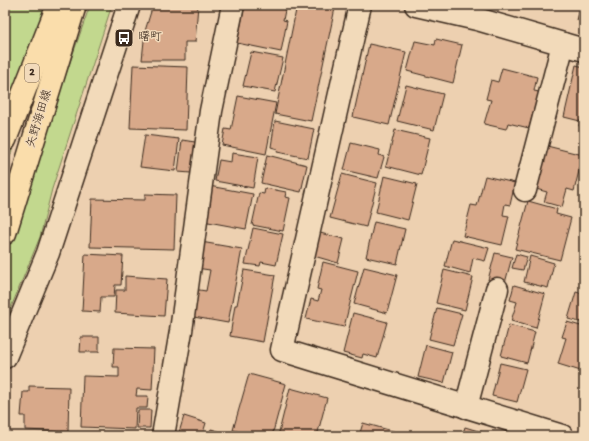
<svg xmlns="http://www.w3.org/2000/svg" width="589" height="441" viewBox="0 0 589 441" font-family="'Gochi Hand','Klee One',sans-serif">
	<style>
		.green { fill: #c2d88e; stroke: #7e8156 }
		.building { fill: #d8a98a; stroke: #3b2a1e }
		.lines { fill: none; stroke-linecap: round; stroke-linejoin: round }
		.minor-casing { stroke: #3b2a1e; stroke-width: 25 }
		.major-casing { stroke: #3b2a1e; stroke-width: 25 }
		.highway-casing { stroke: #3b2a1e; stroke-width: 25 }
		.minor { stroke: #f2daba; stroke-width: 22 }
		.major { stroke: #faddab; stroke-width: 22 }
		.highway { stroke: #faddab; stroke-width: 22 }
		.labels { text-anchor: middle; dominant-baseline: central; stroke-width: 3; stroke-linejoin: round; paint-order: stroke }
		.shield { fill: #f2daba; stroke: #725f4d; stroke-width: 1 }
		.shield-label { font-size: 11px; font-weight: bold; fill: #3b2a1e }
		.poi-label { font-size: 12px; fill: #3b2a1e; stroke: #f2daba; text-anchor: start }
		.street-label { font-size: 12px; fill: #3b2a1e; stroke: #f2daba }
	</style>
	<rect width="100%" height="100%" fill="#edd0b0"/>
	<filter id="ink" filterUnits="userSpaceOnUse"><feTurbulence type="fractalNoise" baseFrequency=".025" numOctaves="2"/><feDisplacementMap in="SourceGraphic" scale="8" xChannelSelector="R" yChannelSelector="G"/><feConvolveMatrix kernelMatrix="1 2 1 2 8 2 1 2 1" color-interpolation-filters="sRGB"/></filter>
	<g filter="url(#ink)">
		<!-- green -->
		<g class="green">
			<path d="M12,5H65L5,170V19Z"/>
			<path d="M90,5H112L52,189L40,237L5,322V254L33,169Z"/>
		</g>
		<!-- building -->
		<g class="building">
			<path d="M153,5H198L195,42H185V60H142L145,31Z"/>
			<path d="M245,5H286L283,20L287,21L281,52L237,43Z"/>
			<path d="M297,5H320L335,8L311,121L275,114Z"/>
			<path d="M581,5H584V22L577,20Z"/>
			<path d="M436,39L462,45L453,83L407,71L415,41L435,45Z"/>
			<path d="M369,44L406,52L389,125L353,117Z"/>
			<path d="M251,52L283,58L275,92L243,86Z"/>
			<path d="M133,65L188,67L186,130L130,128Z"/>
			<path d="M576,65L584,67V127L579,126L580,121L564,117Z"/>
			<path d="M502,68L537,77L534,91L539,92L529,128L508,123L506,129L484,124L491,100L486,99L491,80L498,82Z"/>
			<path d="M406,85L443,94L434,130L397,121Z"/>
			<path d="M238,96L276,103L266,154L222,145L225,129L231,130Z"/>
			<path d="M275,121L314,129L308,158L277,152L278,149L271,147Z"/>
			<path d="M395,130L430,138L421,175L386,166Z"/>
			<path d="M145,135L179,139L175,171L140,167Z"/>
			<path d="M182,140L195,142L191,173L178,172Z"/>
			<path d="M351,143L380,150L379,155L384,157L378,178L344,170Z"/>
			<path d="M547,146L583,155L574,191L567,189L562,207L544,202L547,192L536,189Z"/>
			<path d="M232,153L258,157L253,188L215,181L219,160L231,162Z"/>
			<path d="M267,155L307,165L301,192L261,183Z"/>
			<path d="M342,174L377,183L366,227L330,218Z"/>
			<path d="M384,176L417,184L408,220L376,212Z"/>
			<path d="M485,176L515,183L510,205L505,204L503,215L509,216L502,245L463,236L471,205L477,206Z"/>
			<path d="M209,186L253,194L246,229L203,221Z"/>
			<path d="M265,188L286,192L285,197L290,198L283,231L252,225L259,193L264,194Z"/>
			<path d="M145,194L176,195L174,249L90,247L92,199L145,200Z"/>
			<path d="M528,201L557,209L556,214L571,218L560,260L515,249Z"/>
			<path d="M374,222L405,229L397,264L366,257Z"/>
			<path d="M253,228L283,234L276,265L261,262L260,266L245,264Z"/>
			<path d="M320,233L344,239L338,263L314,256Z"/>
			<path d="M452,239L489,248L485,261L473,258L470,273L445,266Z"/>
			<path d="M201,242L242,249L228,323L188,316L193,289L206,291L210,270L196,268Z"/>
			<path d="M495,253L512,257L505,283L488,280Z"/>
			<path d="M85,254L123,256L121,285H115L114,297H101L100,312L82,311Z"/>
			<path d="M516,254L527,257L523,270L512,268Z"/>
			<path d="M530,256L554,263L548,288L524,282Z"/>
			<path d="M323,262L358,271L344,327L306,319L311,299L318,301L321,290L317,289Z"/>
			<path d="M364,267L397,275L387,313L354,304Z"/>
			<path d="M244,270L275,275L263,342L230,336L235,305H237Z"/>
			<path d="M444,270L473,277L465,310L436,303Z"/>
			<path d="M125,276L167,279L164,316L115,313L116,290H125Z"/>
			<path d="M514,285L545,294L536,328L511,321L517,302L510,300Z"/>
			<path d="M576,292L584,294V323L568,319Z"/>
			<path d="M437,308L462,314L453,345L429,339Z"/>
			<path d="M353,313L387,322L377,358L363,354L362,358L343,353Z"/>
			<path d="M567,322L584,327V372L558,364L566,338L562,337Z"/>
			<path d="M509,325L535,332L527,363L501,356Z"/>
			<path d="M81,337H99V352H80Z"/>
			<path d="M426,345L452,352L444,383L418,377Z"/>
			<path d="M114,348L154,349L152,390L137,389L136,396H148L147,408H136L135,429L81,427L83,376L119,377V367H113Z"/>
			<path d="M500,363L526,369L517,402L492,396Z"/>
			<path d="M249,374L286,384L272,436H254L233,430Z"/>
			<path d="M29,386L69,387L68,432L25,430V416H21L23,392H29Z"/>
			<path d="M290,388L327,398L317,436H278Z"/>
			<path d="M138,410H151L150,428H137Z"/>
			<path d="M184,416L206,423L202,436H178Z"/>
			<path d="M363,423L411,436H359Z"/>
			<path d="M465,427L488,434L487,436H462Z"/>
			<path d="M211,429L235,436H209Z"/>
			<path d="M444,431L462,436H443Z"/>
		</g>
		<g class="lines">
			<defs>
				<g id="minor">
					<path d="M360,5L282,350L562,436"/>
					<path d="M416,5L477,19L584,50"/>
					<path d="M525,190L563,44"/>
					<path d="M5,357L48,253L129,5"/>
					<path d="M466,407L497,289"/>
					<path d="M163,436L181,331L211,111L233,5"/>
				</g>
				<path id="major" d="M5,233L75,5"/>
				<path id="highway" d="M5,140L58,5"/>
			</defs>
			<!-- minor casing -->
			<use href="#minor" class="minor-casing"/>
			<!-- major casing -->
			<use href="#major" class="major-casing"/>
			<!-- highway casing -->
			<use href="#highway" class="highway-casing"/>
			<!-- minor -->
			<use href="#minor" class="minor"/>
			<!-- major -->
			<use href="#major" class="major"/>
			<!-- highway -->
			<use href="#highway" class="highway"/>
		</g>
	</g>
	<!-- icons -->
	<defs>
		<symbol id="bus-square" viewBox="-11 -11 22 22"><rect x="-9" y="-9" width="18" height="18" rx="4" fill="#3b2a1e" stroke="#f2daba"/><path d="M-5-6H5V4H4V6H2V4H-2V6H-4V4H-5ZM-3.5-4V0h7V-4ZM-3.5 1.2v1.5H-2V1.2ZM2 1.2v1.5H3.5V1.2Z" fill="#fff"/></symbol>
	</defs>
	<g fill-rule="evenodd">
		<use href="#bus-square" x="113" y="27" width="22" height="22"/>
	</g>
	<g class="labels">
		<!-- shield labels -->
		<rect class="shield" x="25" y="64" width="14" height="18" rx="3"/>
		<g class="shield-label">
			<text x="32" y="73">2</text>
		</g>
		<!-- poi labels -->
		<g class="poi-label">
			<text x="138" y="38">曙町</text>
		</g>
		<!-- street labels -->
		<g class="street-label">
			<text transform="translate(40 119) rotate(-73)">矢野海田線</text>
		</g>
	</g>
	<!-- margin -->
	<rect width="589" height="441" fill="none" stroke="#f2daba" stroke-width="20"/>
	<rect x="10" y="10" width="569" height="421" fill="none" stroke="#3b2a1e" stroke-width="1.5" filter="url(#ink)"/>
</svg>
